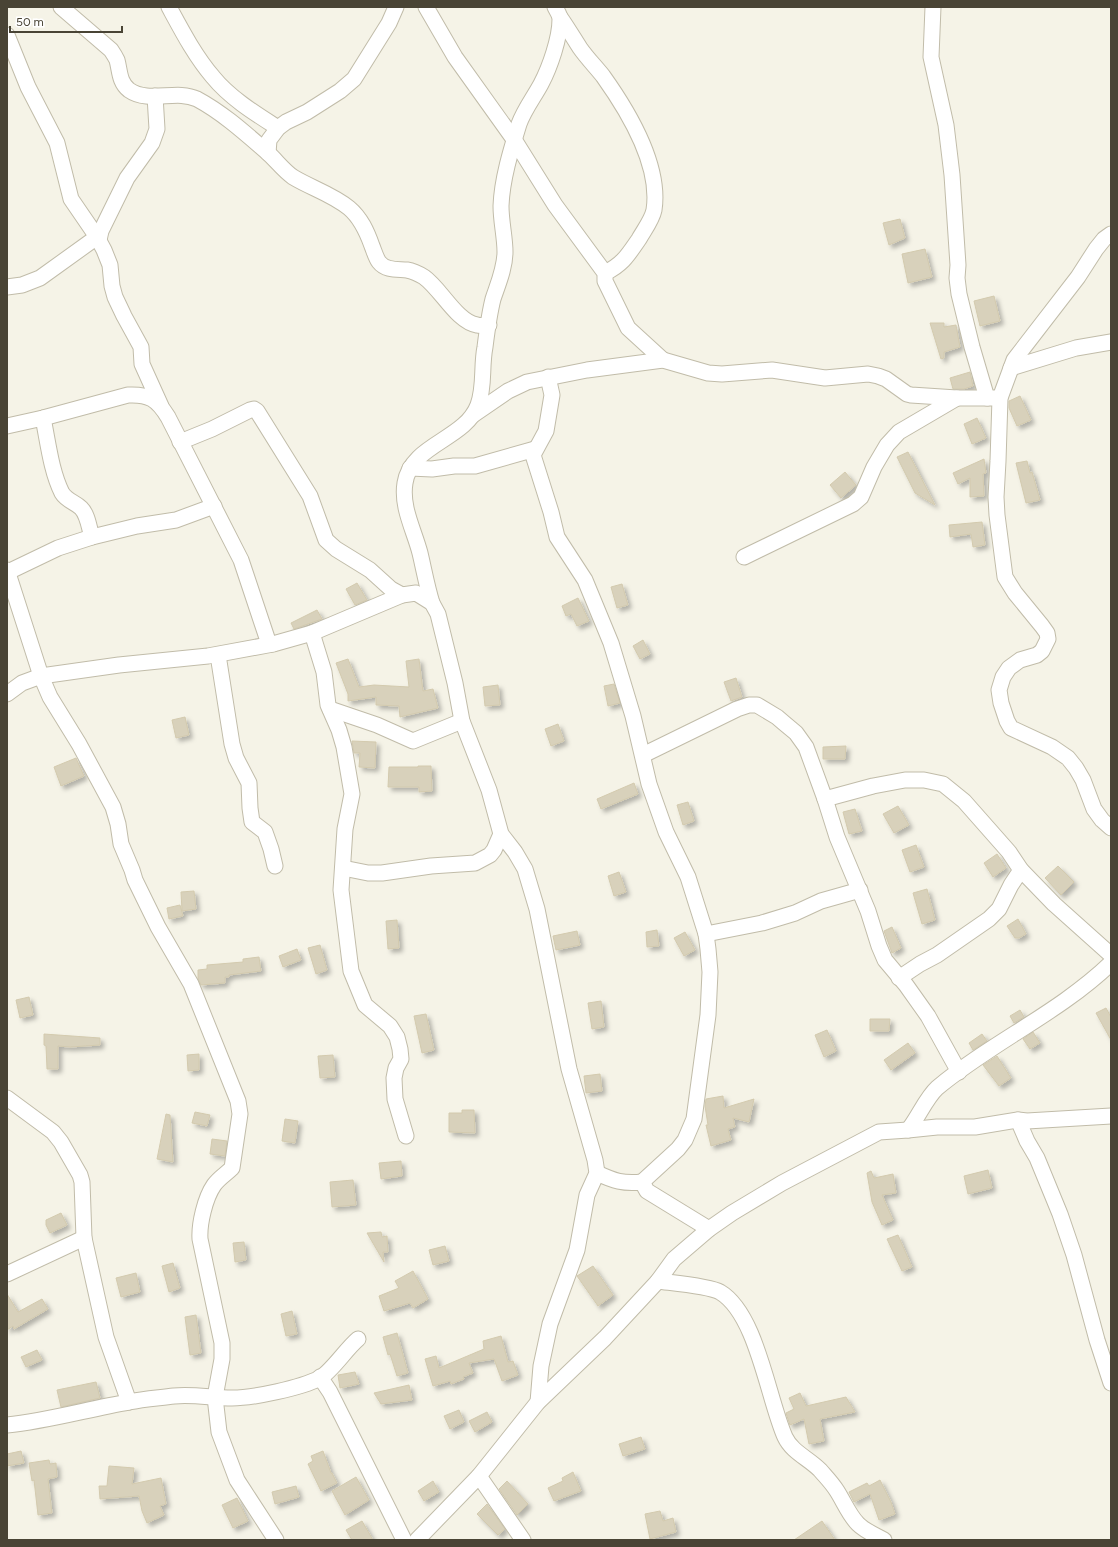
<svg xmlns="http://www.w3.org/2000/svg" width="1118" height="1547" viewBox="0 0 1118 1547" font-family="Figtree,sans-serif">
	<style>
		.building { fill: #d8d1bb; stroke: #d3caae; filter: url(#shadow) }
		.lines { fill: none; stroke-linecap: round; stroke-linejoin: round }
		.minor-casing { stroke: #c1bca9; stroke-width: 17 }
		.minor { stroke: #fff; stroke-width: 15 }
	</style>
	<defs>
		<filter id="shadow"><feDropShadow dx="3.5" dy="3.5" stdDeviation="2" flood-color="#0004"/></filter>
	</defs>
	<rect width="100%" height="100%" fill="#f5f3e7"/>
	<!-- building -->
	<g class="building">
		<path d="M900,219L905,238L889,245L883,223Z"/>
		<path d="M925,249L932,277L908,283L902,254Z"/>
		<path d="M994,296L1000,321L980,326L974,301Z"/>
		<path d="M930,323H944V327L956,325L960,347L944,352V358L941,359Z"/>
		<path d="M970,372L973,386L964,389H953L950,378Z"/>
		<path d="M1020,396L1031,420L1017,426L1009,408V401Z"/>
		<path d="M977,418L986,438L972,444L964,424Z"/>
		<path d="M908,452L935,505L915,493L897,457Z"/>
		<path d="M984,459L986,473L983,474L984,496L970,497V478L958,484L953,473Z"/>
		<path d="M1027,461L1030,473L1032,472L1040,500L1026,503L1016,463Z"/>
		<path d="M845,472L856,485L841,498L830,485Z"/>
		<path d="M982,522L985,545L973,547L971,534L950,537L949,525Z"/>
		<path d="M357,583L367,600L355,605L346,589Z"/>
		<path d="M622,584L628,605L617,608L611,587Z"/>
		<path d="M578,598L589,621L577,626L571,614L566,616L562,606Z"/>
		<path d="M317,610L322,619L294,629L291,623Z"/>
		<path d="M643,640L650,654L640,659L633,646Z"/>
		<path d="M348,659L359,687L374,685L409,687L406,661L419,659L423,691L433,689L438,708L400,717L399,706L376,705V697L348,701V694L336,663Z"/>
		<path d="M736,678L742,697L731,701L724,682Z"/>
		<path d="M614,684L620,703L608,706L604,686Z"/>
		<path d="M498,685L500,705L485,706L483,687Z"/>
		<path d="M185,717L189,735L176,738L172,720Z"/>
		<path d="M558,724L564,741L551,746L545,729Z"/>
		<path d="M352,741L376,742L375,768L359,767L360,753H354Z"/>
		<path d="M846,746L845,759H823V747Z"/>
		<path d="M76,758L84,776L61,786L54,767Z"/>
		<path d="M418,766H431L432,791L419,792V787H388L389,767H418Z"/>
		<path d="M634,783L638,794L601,809L597,799Z"/>
		<path d="M688,802L694,821L683,825L677,805Z"/>
		<path d="M898,806L909,825L894,833L883,814Z"/>
		<path d="M855,809L862,831L849,834L843,812Z"/>
		<path d="M916,845L924,867L910,872L902,850Z"/>
		<path d="M997,854L1006,868L993,877L984,863Z"/>
		<path d="M1058,866L1074,882L1061,895L1045,878Z"/>
		<path d="M619,872L626,892L614,896L608,876Z"/>
		<path d="M927,889L935,920L922,924L913,893Z"/>
		<path d="M194,891L196,909L182,911L181,892Z"/>
		<path d="M180,905L183,916L169,919L167,908Z"/>
		<path d="M1018,919L1026,934L1019,938H1015L1007,926Z"/>
		<path d="M397,920L399,948L388,949L386,921Z"/>
		<path d="M892,927L901,948L892,953L884,931Z"/>
		<path d="M657,930L659,946L647,947L646,932Z"/>
		<path d="M577,931L580,945L556,950L553,936Z"/>
		<path d="M685,932L695,950L684,956L674,938Z"/>
		<path d="M320,945L327,970L316,974L308,948Z"/>
		<path d="M297,949L301,960L283,967L279,956Z"/>
		<path d="M259,957L261,971L229,975V977H225V983L201,985L198,979V970L207,969V965L243,962V959Z"/>
		<path d="M29,997L33,1015L20,1018L16,1000Z"/>
		<path d="M601,1001L604,1027L592,1029L588,1003Z"/>
		<path d="M1106,1008L1111,1017V1040L1096,1013Z"/>
		<path d="M1020,1010L1024,1017L1014,1023L1010,1016Z"/>
		<path d="M426,1014L434,1050L422,1053L414,1016Z"/>
		<path d="M870,1019H890L889,1031H870Z"/>
		<path d="M827,1030L836,1051L824,1057L815,1035Z"/>
		<path d="M1033,1032L1040,1043L1030,1049L1023,1039Z"/>
		<path d="M44,1034L100,1038V1045L70,1047L58,1046V1069H47L46,1046L44,1045Z"/>
		<path d="M982,1034L987,1041L973,1050L969,1043Z"/>
		<path d="M908,1043L915,1053L891,1070L884,1060Z"/>
		<path d="M199,1054V1070L188,1071L187,1055Z"/>
		<path d="M333,1055L335,1077L320,1078L318,1056Z"/>
		<path d="M997,1056L1011,1078L999,1086L983,1065Z"/>
		<path d="M600,1074L602,1091L586,1093L584,1076Z"/>
		<path d="M723,1096L724,1108L754,1099L749,1122L733,1118L735,1127L728,1129L731,1140L711,1146L706,1125H708L705,1106L706,1099Z"/>
		<path d="M462,1110H474L475,1133L449,1132V1113H462Z"/>
		<path d="M195,1112L210,1115L207,1126L192,1123Z"/>
		<path d="M166,1114L170,1115L173,1162L157,1159Z"/>
		<path d="M285,1119L298,1121L295,1143L282,1141Z"/>
		<path d="M212,1139L227,1141L225,1156L210,1154Z"/>
		<path d="M401,1161L402,1176L381,1179L379,1163Z"/>
		<path d="M988,1170L992,1188L968,1194L964,1176Z"/>
		<path d="M871,1171L874,1178L893,1174L896,1193L882,1195L893,1220L882,1225L872,1202L867,1173Z"/>
		<path d="M353,1180L356,1205L332,1207L330,1182Z"/>
		<path d="M61,1213L67,1225L50,1233L46,1225V1220Z"/>
		<path d="M381,1232L382,1237L387,1236L388,1252H383L384,1262L367,1233Z"/>
		<path d="M898,1235L912,1267L902,1271L887,1239Z"/>
		<path d="M244,1242L246,1260L235,1262L233,1243Z"/>
		<path d="M445,1246L449,1261L433,1265L429,1250Z"/>
		<path d="M173,1263L180,1288L169,1292L162,1266Z"/>
		<path d="M593,1266L613,1295L598,1306L577,1276Z"/>
		<path d="M413,1271L428,1299L413,1308L410,1303L384,1311L379,1296L399,1288L395,1281Z"/>
		<path d="M136,1273L140,1292L121,1297L116,1278Z"/>
		<path d="M7,1294L18,1312L42,1299L48,1309L14,1329L13,1326L7,1330Z"/>
		<path d="M292,1311L297,1334L286,1336L281,1314Z"/>
		<path d="M196,1315L201,1353L190,1355L185,1317Z"/>
		<path d="M397,1333L408,1373L397,1376L390,1354L388,1355L383,1337Z"/>
		<path d="M501,1336L508,1362L513,1361L518,1375L502,1381L494,1359L469,1363L473,1373L463,1377L464,1379L451,1384L450,1381L433,1386L425,1359L436,1356L439,1368L484,1349L483,1341Z"/>
		<path d="M37,1350L42,1360L26,1367L21,1357Z"/>
		<path d="M355,1372L359,1384L340,1388L338,1375Z"/>
		<path d="M96,1382L100,1398L61,1407L57,1390Z"/>
		<path d="M409,1385L412,1400L381,1404L374,1393Z"/>
		<path d="M800,1393L806,1406L846,1397L855,1412L820,1419L824,1441L809,1444L804,1419L790,1425L786,1413L794,1409L789,1398Z"/>
		<path d="M459,1410L464,1422L450,1429L444,1416Z"/>
		<path d="M487,1412L492,1422L475,1432L469,1421Z"/>
		<path d="M641,1437L645,1449L623,1456L619,1444Z"/>
		<path d="M21,1451L24,1463L7,1466V1454Z"/>
		<path d="M323,1451L331,1473H332L337,1483L321,1491L308,1464L313,1461L311,1456Z"/>
		<path d="M49,1460L50,1464L56,1463L57,1477L48,1479L52,1513L38,1515L34,1480L32,1481L29,1463Z"/>
		<path d="M109,1466L134,1468L132,1484L161,1478L166,1504L160,1506L164,1515L147,1523L142,1511L139,1496L100,1499L99,1486H107Z"/>
		<path d="M573,1472L581,1491L554,1501L548,1488L563,1481L562,1478Z"/>
		<path d="M356,1477L369,1500L345,1515L332,1491Z"/>
		<path d="M880,1480L891,1502L895,1514L879,1520L870,1494L854,1502L849,1492L867,1483L869,1486Z"/>
		<path d="M433,1481L439,1492L424,1501L418,1491Z"/>
		<path d="M507,1481L528,1504L517,1515L499,1489Z"/>
		<path d="M296,1486L299,1497L275,1504L272,1492Z"/>
		<path d="M237,1498L248,1521L233,1528L222,1505Z"/>
		<path d="M487,1504L505,1529L498,1535L477,1514Z"/>
		<path d="M660,1511L663,1521L673,1518L676,1532L650,1539L645,1514Z"/>
		<path d="M362,1521L373,1540H352L346,1530Z"/>
		<path d="M822,1521L835,1540H794Z"/>
	</g>
	<g class="lines">
		<defs>
			<g id="minor">
				<path d="M61,7L111,50C113,53 115,56 117,60C120,71 119,82 129,90C149,104 176,89 197,99C223,113 245,133 267,152C276,160 283,170 293,177C311,188 332,194 349,208C361,218 367,232 372,246C374,251 376,258 379,262C386,271 398,269 407,270C413,271 419,274 424,277C441,289 457,322 477,325C481,326 485,325 489,325"/>
				<path d="M169,7C182,31 195,56 213,77C230,98 256,114 278,128"/>
				<path d="M426,7L455,57L515,141L555,205L605,273V281L628,328L663,360"/>
				<path d="M933,7L931,57L946,125L952,175L958,265L957,278L959,294L972,347L987,398"/>
				<path d="M560,17C567,27 573,37 580,48C587,58 595,66 603,76C628,111 661,165 654,210C652,220 644,230 639,239C628,255 623,264 605,273"/>
				<path d="M7,35L28,87L57,143L71,199L97,237L104,250L110,265L112,286L115,297L124,316L141,347L142,364L161,406"/>
				<path d="M268,153L269,140L278,128L286,122L307,112L340,91L354,79L389,23L396,7"/>
				<path d="M1111,234L1104,239L1096,249L1078,277L1014,360L1000,398L998,461L996,497L997,515L1005,577L1015,593L1042,626L1047,633L1048,639L1042,651L1037,655L1020,660L1009,668L1003,677L999,690L1001,703L1007,721L1011,728L1052,747L1068,758L1076,768L1083,780L1094,809L1102,820L1111,828"/>
				<path d="M99,240L101,231L127,178L152,143L157,129L155,96"/>
				<path d="M7,287L22,285L40,278L97,237"/>
				<path d="M1011,368L1076,348L1111,342"/>
				<path d="M548,377L552,395L546,431L533,455L551,512L557,537L585,580L611,643L633,716L649,784L666,832L688,877L706,934L708,949L710,972L708,1015L694,1119L685,1140L678,1149L642,1182"/>
				<path d="M473,415L508,391L527,382L587,370L663,360L708,373L722,374L772,370L825,378L868,374L878,376L886,379L907,394L911,395L957,398H1000"/>
				<path d="M43,418C48,442 51,471 62,493C67,501 75,502 81,508C88,515 89,528 92,537"/>
				<path d="M7,426L43,418L128,395C149,394 157,399 168,417L241,560L269,644H273"/>
				<path d="M180,442L212,429L250,410L254,409L257,411L310,496L326,540L336,549L370,570L391,589L402,595"/>
				<path d="M410,468L432,469L454,466H475L535,449"/>
				<path d="M744,557L853,504L861,497L874,467L887,445L899,432L957,398"/>
				<path d="M7,570L41,676L50,697L79,744L113,807L118,824L121,844L132,870L135,880L158,927L191,984L238,1101L240,1114L232,1168C226,1174 219,1178 214,1185C205,1198 199,1224 200,1239L222,1343V1359L215,1397L219,1432L237,1480L276,1540"/>
				<path d="M8,572L58,548L92,537L137,526L176,520L214,506"/>
				<path d="M432,603C427,587 424,570 420,553C414,530 401,507 405,483C411,444 465,440 478,405C485,386 481,367 485,347C487,331 489,315 493,299C498,284 505,268 505,252C505,237 501,222 501,206C502,179 511,150 519,124C524,110 534,97 541,84C550,67 560,38 560,19C560,15 557,11 555,7"/>
				<path d="M312,633L324,672L328,705L339,730L344,747L352,794L345,829L341,890L351,971L365,1005L390,1026L397,1037L400,1049L401,1059L396,1068L394,1078L395,1099L406,1136"/>
				<path d="M218,655L232,744L236,758L249,783L250,808L252,822L265,832L271,849L275,866"/>
				<path d="M7,694L22,683L41,676L119,665L208,656L273,644L312,633L402,595L416,593L432,603L438,614L455,683L462,721L489,790L501,834L515,852L525,869L537,909L569,1069L595,1160L597,1173L587,1195L577,1250L550,1324L541,1366L538,1402"/>
				<path d="M330,709L377,725L413,741L462,721"/>
				<path d="M643,755L737,709L749,705H757L777,717L784,723L796,733L806,747L825,799L837,837L868,911L879,946L885,960L906,985L928,1016L959,1072"/>
				<path d="M825,799L873,786L905,780H924L943,784L964,801L1009,852L1021,870L1054,904L1111,955"/>
				<path d="M343,868L368,873H382L431,866L475,863L490,855L494,850L501,834"/>
				<path d="M706,934L762,923L795,913L821,901L860,890"/>
				<path d="M899,978L920,964L937,955L989,919L999,909L1011,885L1021,870"/>
				<path d="M7,1098L53,1132L61,1142L80,1175L82,1182L84,1238L106,1337L129,1402"/>
				<path d="M1018,1120L1027,1141L1037,1158L1060,1214L1074,1255L1097,1340L1111,1383"/>
				<path d="M908,1130C918,1118 926,1098 937,1088C992,1042 1059,1013 1111,963"/>
				<path d="M597,1173C614,1181 623,1184 642,1182L647,1191L709,1229"/>
				<path d="M7,1274L84,1238"/>
				<path d="M658,1281C673,1283 709,1286 720,1292C757,1314 768,1399 785,1437C792,1452 808,1458 820,1470C826,1477 832,1483 837,1491C844,1502 849,1515 858,1524C865,1531 875,1535 884,1540"/>
				<path d="M320,1377L330,1392L404,1540"/>
				<path d="M7,1425C48,1421 88,1409 129,1402C144,1399 159,1398 174,1396C193,1394 213,1398 232,1398C253,1398 301,1388 320,1378C332,1371 346,1349 358,1339"/>
				<path d="M479,1476L523,1540"/>
				<path d="M417,1540L479,1476L538,1402L605,1338L658,1281L674,1259L709,1229L732,1213L782,1183L879,1132L908,1130L937,1127H975L1018,1120L1027,1121L1111,1116"/>
			</g>
		</defs>
		<!-- minor casing -->
		<use href="#minor" class="minor-casing"/>
		<!-- minor -->
		<use href="#minor" class="minor"/>
	</g>
	<!-- border -->
	<rect width="1118" height="1547" fill="none" stroke="#494435" stroke-width="16"/>
	<!-- scale -->
	<path d="M10 26v6h112v-6" fill="none" stroke="#494435" stroke-width="2"/>
	<text x="16" y="26" font-size="12" fill="#494435" stroke="#ffffff" stroke-width="3" paint-order="stroke">50 m</text>
</svg>
